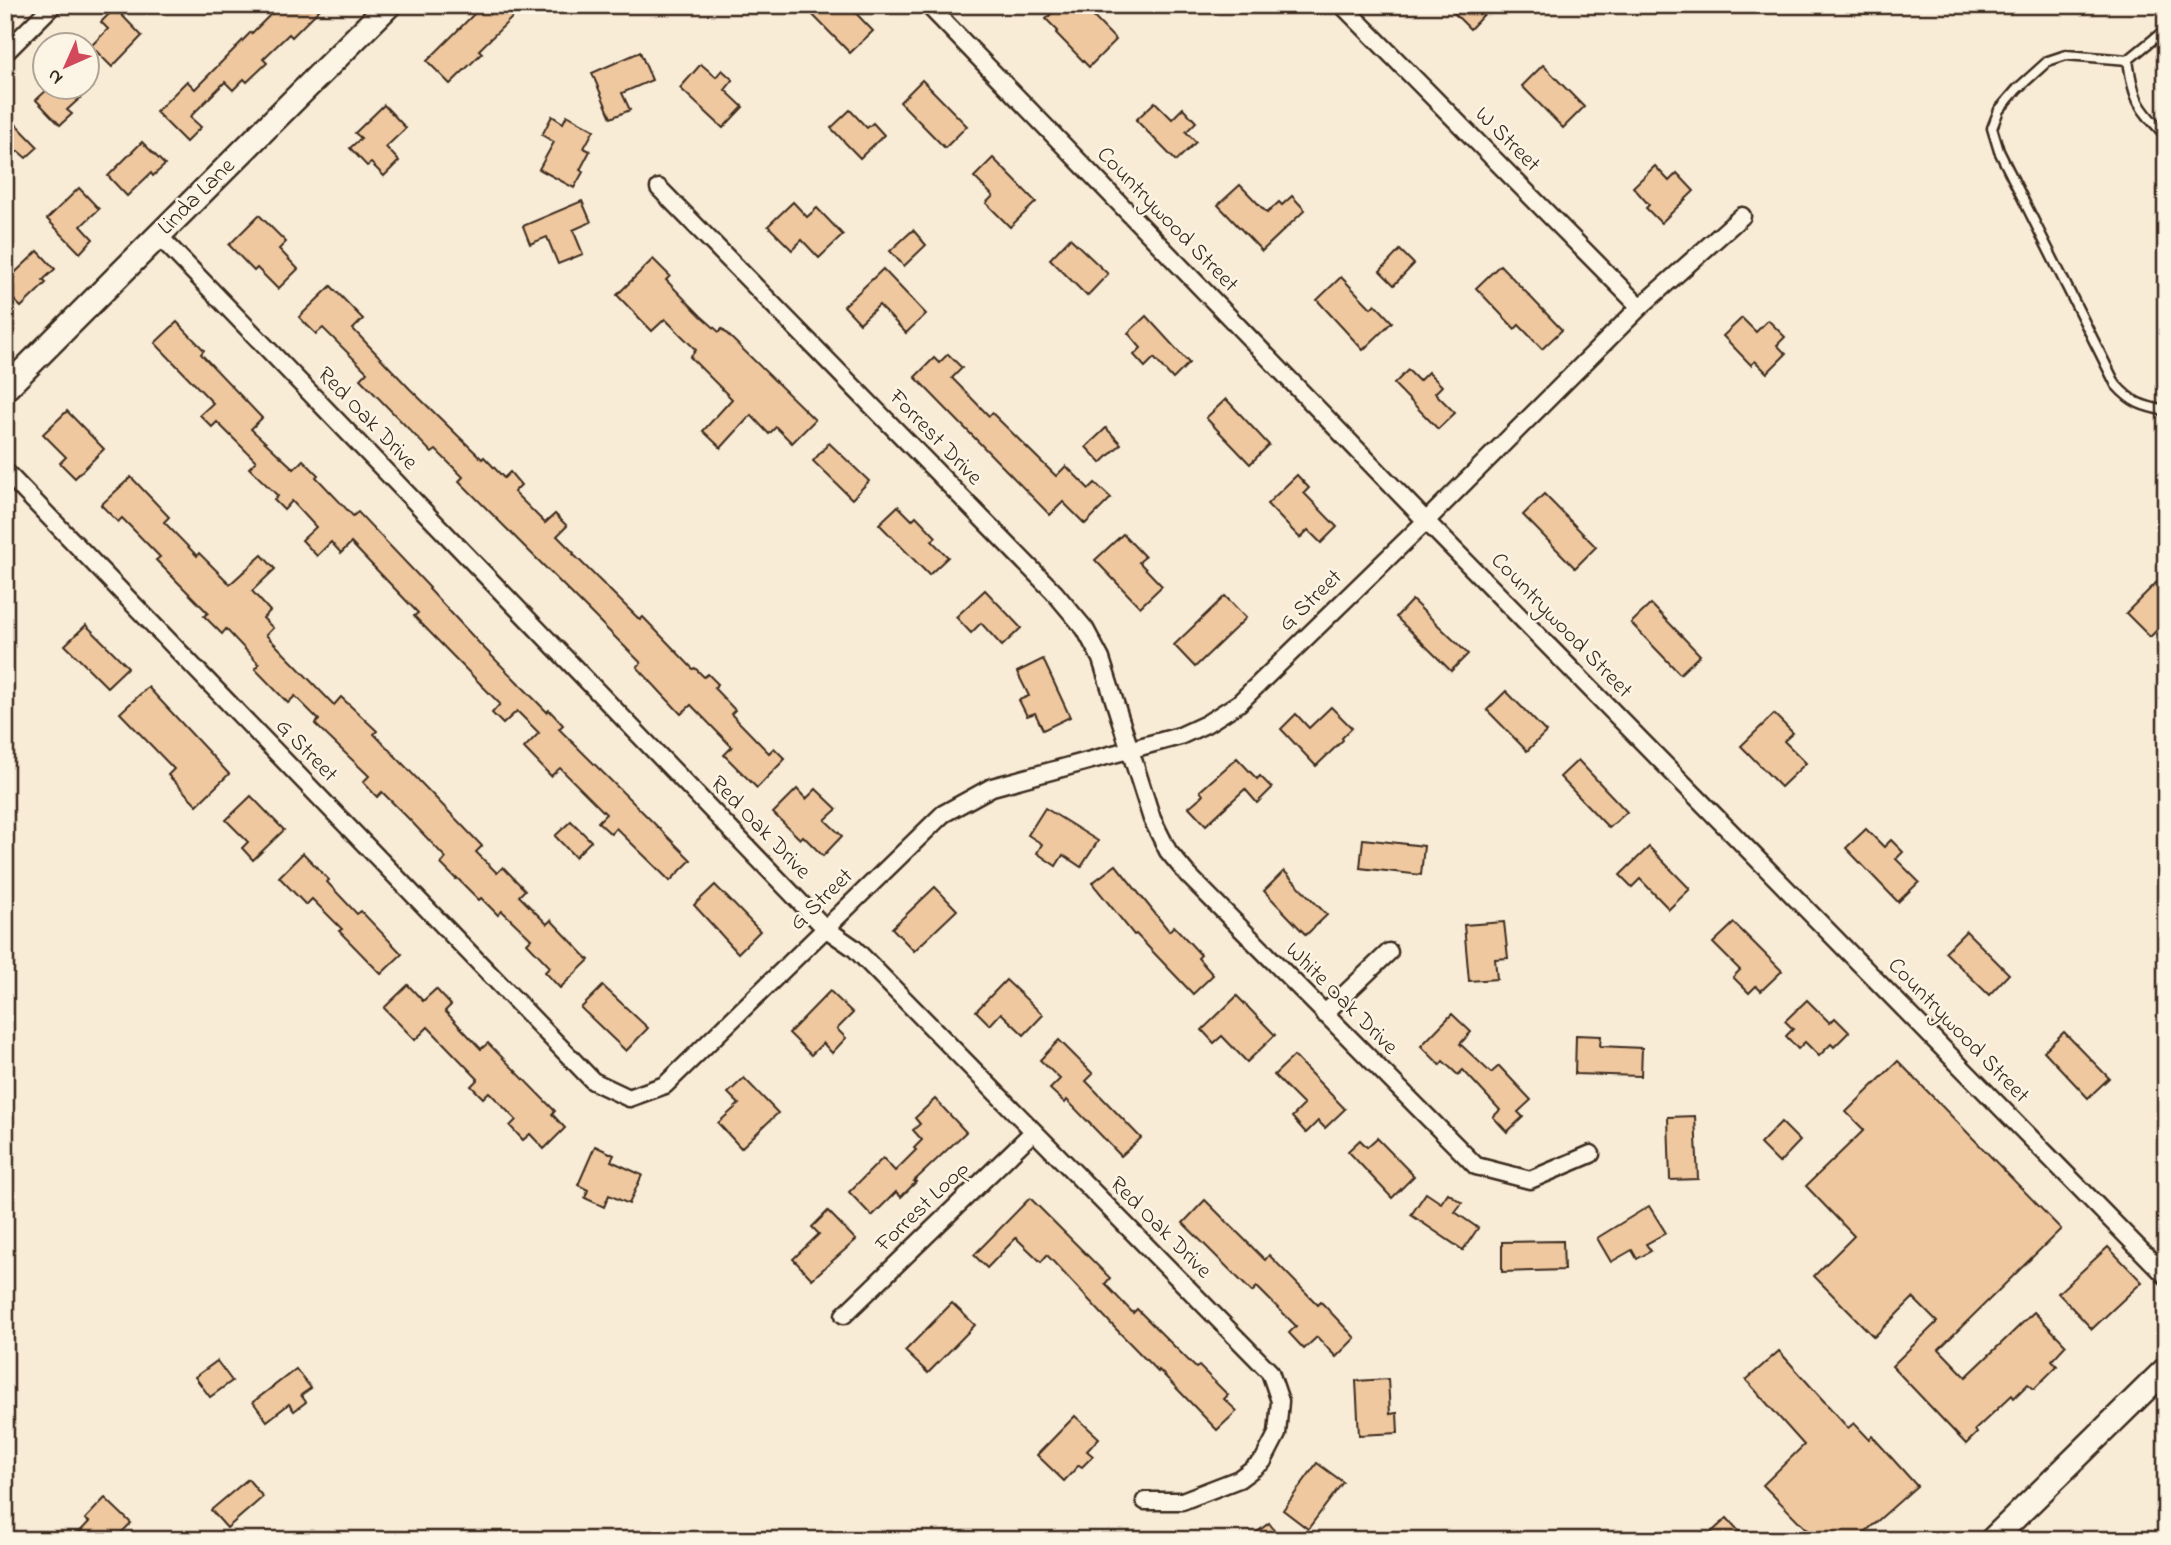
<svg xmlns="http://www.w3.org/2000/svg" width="2171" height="1545" viewBox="0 0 2171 1545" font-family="'Indie Flower',sans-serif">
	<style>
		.building { fill: #efc89f; stroke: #3b2a1e; stroke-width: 2 }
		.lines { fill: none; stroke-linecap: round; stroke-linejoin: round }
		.lane-casing { stroke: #3b2a1e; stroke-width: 13 }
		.street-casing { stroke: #3b2a1e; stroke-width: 21 }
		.secondary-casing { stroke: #3b2a1e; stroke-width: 28 }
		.lane { stroke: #fcf5e5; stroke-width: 8 }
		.street { stroke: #fcf5e5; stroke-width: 16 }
		.secondary { stroke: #fcf5e5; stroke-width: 23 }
		.labels { text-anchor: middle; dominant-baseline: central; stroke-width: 5; stroke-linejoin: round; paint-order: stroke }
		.street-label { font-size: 23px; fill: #3b2a1e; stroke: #fcf5e5 }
	</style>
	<rect width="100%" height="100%" fill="#f9ecd7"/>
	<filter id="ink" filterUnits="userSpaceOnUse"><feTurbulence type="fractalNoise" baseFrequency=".0143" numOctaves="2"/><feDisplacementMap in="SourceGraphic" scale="14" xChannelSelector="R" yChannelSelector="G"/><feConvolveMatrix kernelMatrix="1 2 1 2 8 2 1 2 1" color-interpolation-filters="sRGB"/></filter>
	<g filter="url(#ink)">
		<!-- building -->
		<g class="building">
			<path d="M280,5H324L292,37L289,34L263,59L267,63L247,82L244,79L233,90L225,82L190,117L201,127L186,142L156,112L187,81L195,89L251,32L252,33Z"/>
			<path d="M483,5H525L479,50L482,53L450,84L427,61Z"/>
			<path d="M803,5H848L873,31L850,53Z"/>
			<path d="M1060,5H1082L1116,40L1089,67L1056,33L1058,31L1046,19Z"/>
			<path d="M1446,5H1493L1470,29Z"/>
			<path d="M115,8L142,36L112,67L91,46L108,29L101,22Z"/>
			<path d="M640,52L652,80L622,93L630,110L611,118L592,73Z"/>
			<path d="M701,64L716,77L722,70L733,80L725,90L743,107L723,128L680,88Z"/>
			<path d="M1543,65L1584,107L1563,128L1522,86Z"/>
			<path d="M922,80L967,126L945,148L900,102Z"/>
			<path d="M49,88H91L67,110L72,114L60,125L36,100Z"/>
			<path d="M1155,102L1172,119L1183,108L1196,122L1186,132L1196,142L1176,161L1136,120Z"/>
			<path d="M384,105L406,128L386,147L399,161L384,176L371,163L367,166L350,148L361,138L355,133Z"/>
			<path d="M850,110L867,128L873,123L884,135L860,158L831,128Z"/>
			<path d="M5,113L38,147L26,158L18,151L5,163Z"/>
			<path d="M567,115L594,130L584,148L590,151L580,170L583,172L574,188L539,169L554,142L542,135L552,116L563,123Z"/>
			<path d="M142,142L165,165L153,176L151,173L127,196L108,176Z"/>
			<path d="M993,158L1036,202L1010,227L986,203L993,196L974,177Z"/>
			<path d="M1655,166L1669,181L1677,173L1694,191L1661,223L1646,208L1649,205L1633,187Z"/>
			<path d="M1240,185L1267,213L1279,202L1282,205L1292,196L1305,210L1262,251L1218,205Z"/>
			<path d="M79,188L99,209L81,226L93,239L80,253L47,219Z"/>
			<path d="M582,201L591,222L573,230L583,254L558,264L547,237L530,244L523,226Z"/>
			<path d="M793,202L807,217L817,208L843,235L819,258L802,240L792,250L768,226Z"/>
			<path d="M259,215L286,242L279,249L298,269L278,289L257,268L254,271L229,245Z"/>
			<path d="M913,230L926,245L904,266L890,251Z"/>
			<path d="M1070,238L1108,274L1087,296L1050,259Z"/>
			<path d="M1400,250L1414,264L1394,285L1380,271Z"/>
			<path d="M38,251L55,269L43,280L46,283L21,307L5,291V282Z"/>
			<path d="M653,259L670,276L666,280L701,316L719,332L722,329L815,420L792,443L776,427L769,434L751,415L721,448L703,431L732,399L690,357L696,350L665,319L652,331L617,295Z"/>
			<path d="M1500,265L1562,330L1542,349L1519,325L1515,329L1476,288Z"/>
			<path d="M883,269L926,314L906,333L879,305L860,323L844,306Z"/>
			<path d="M1341,277L1371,308L1375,304L1392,322L1363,350L1317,300Z"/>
			<path d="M331,286L363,319L353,329L410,389L482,459L484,457L504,478L510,472L521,485L514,492L545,523L555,514L567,526L557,536L574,553L573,554L640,620L643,617L693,669L695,668L704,677L708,674L718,684L714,688L735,710L731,714L769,753L774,748L785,759L757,788L724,755L732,747L691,705L681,714L637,667L641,663L459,481L463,477L436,450L432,453L360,379L367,372L323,328L316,334L299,317Z"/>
			<path d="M1146,316L1189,363L1173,379L1154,358L1145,367L1134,355L1141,348L1128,333Z"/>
			<path d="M1742,318L1756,332L1768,320L1785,337L1777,345L1786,354L1767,373L1755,361L1751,365L1723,336Z"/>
			<path d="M177,322L204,350L201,354L262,418L251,429L294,469L303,460L318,475L316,477L353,516L358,512L430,588L429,589L480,644L547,712L549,710L563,725L559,729L691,860L670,881L616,828L611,834L598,822L606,814L560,768L551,776L524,748L539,733L517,711L503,724L492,713L500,704L414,616L418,613L351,543L341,553L331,542L317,556L302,540L316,527L292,501L284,510L274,500L278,496L249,468L256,461L217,422L212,427L200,415L213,403L155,343Z"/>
			<path d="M948,354L962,368L952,378L989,416L992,413L1056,476L1066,466L1089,489L1095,483L1111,498L1085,524L1063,502L1050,515L915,377L934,358L939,363Z"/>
			<path d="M1408,370L1419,381L1428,372L1442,386L1435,393L1455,413L1438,429L1394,384Z"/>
			<path d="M1226,399L1269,445L1250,464L1206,418Z"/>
			<path d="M67,411L104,449L75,478L60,463L66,457L43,434Z"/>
			<path d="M1106,428L1121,444L1101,463L1086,447Z"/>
			<path d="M829,443L869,481L852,499L813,461Z"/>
			<path d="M1297,475L1309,488L1304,493L1337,527L1321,543L1308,530L1300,538L1267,504Z"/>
			<path d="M131,477L169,517L164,522L197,556L199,553L230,584L262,555L275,569L252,591L270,611L263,618L273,628L266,635L334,705L341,697L377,731L374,734L482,846L476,852L497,873L503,867L525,890L519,896L547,924L551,920L589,960L560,988L545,972L550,967L527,943L531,939L502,911L498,915L481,898L479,900L457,878L456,879L441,864L446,858L408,818L382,792L377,797L363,782L369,776L315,724L319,720L295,696L288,703L255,669L259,664L226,629L222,634L204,616L208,613L156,560L160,557L122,518L118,522L101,505Z"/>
			<path d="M1544,494L1596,547L1575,568L1523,515Z"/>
			<path d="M898,506L912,520L916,516L936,537L932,541L948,557L929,575L879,524Z"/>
			<path d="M1123,534L1145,557L1139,562L1162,586L1140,607L1095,560Z"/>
			<path d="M2166,573V621L2150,637L2126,613Z"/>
			<path d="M985,590L1021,628L1002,646L981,623L971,633L956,617Z"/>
			<path d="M1225,596L1246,618L1195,667L1174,645Z"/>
			<path d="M1412,600L1468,654L1451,671L1396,617Z"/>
			<path d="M1651,604L1700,655L1680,674L1631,623Z"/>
			<path d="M86,625L128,667L107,687L65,645Z"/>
			<path d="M1043,659L1070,717L1043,730L1035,713L1027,716L1019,700L1029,696L1017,672Z"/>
			<path d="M148,687L229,774L197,805L168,775L174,769L120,713Z"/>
			<path d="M1506,691L1546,732L1527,751L1487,710Z"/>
			<path d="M1331,707L1352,728L1342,738L1343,740L1316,766L1281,729L1296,714L1309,728Z"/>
			<path d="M1774,714L1793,733L1784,741L1806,763L1781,787L1741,746Z"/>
			<path d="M1237,758L1257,779L1260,776L1272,788L1257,803L1245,789L1206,825L1189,807L1203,795L1200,791Z"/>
			<path d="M1578,760L1627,812L1609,828L1560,777Z"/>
			<path d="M797,789L806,799L816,789L837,809L825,820L842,836L823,856L803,836L800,839L773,813Z"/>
			<path d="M251,796L284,830L253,860L242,848L248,842L226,820Z"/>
			<path d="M1045,808L1098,841L1081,867L1063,855L1056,866L1037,853L1042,844L1028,835Z"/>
			<path d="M571,821L591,841L575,857L555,836Z"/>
			<path d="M1866,829L1884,847L1891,840L1903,852L1896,859L1919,882L1898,902L1846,848Z"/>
			<path d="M1363,839L1424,846L1421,875L1360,868Z"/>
			<path d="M1649,847L1690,889L1669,909L1640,879L1632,887L1620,875Z"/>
			<path d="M303,853L329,880L327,882L357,914L361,911L402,954L381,974L339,931L342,929L312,899L306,905L279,877Z"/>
			<path d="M1116,865L1169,931L1174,926L1201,955L1198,958L1213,975L1193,994L1136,934L1134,935L1092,883Z"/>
			<path d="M1284,871L1327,915L1306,935L1264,891Z"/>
			<path d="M715,885L760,931L738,953L694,905Z"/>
			<path d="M935,887L957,910L914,951L892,928Z"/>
			<path d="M1504,922L1508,958L1495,959L1497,979L1469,981L1464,925Z"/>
			<path d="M1734,923L1782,971L1761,991L1756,986L1749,993L1733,977L1740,970L1713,943Z"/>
			<path d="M1966,931L2009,974L1989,995L1945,952Z"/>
			<path d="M1006,980L1043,1015L1024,1035L1001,1013L990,1025L976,1011Z"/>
			<path d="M408,985L423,1001L436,989L451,1005L445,1011L481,1049L488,1043L555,1111L552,1114L565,1128L544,1149L530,1134L523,1140L510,1126L516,1120L489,1092L483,1098L471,1086L478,1079L428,1027L415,1040L384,1008Z"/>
			<path d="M603,986L648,1028L626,1051L581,1008Z"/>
			<path d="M830,991L853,1013L837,1029L846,1038L832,1053L823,1043L811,1055L789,1033Z"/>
			<path d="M1237,996L1275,1035L1247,1062L1222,1036L1214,1043L1202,1030Z"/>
			<path d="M1807,1000L1830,1023L1835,1018L1849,1032L1834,1047L1831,1044L1819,1056L1805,1042L1798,1049L1786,1036L1793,1029L1785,1021Z"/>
			<path d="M1452,1014L1471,1032L1460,1044L1491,1073L1499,1066L1531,1100L1518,1112L1523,1117L1507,1132L1493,1117L1500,1110L1463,1070L1458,1075L1443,1061L1440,1065L1421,1046Z"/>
			<path d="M2064,1032L2109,1078L2088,1098L2044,1051Z"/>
			<path d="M1576,1035L1601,1036L1600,1046L1642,1048L1641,1076L1575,1074Z"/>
			<path d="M1059,1040L1093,1074L1086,1081L1141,1138L1121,1156L1067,1100L1065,1103L1050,1089L1060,1079L1040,1060Z"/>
			<path d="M1294,1056L1345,1109L1325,1128L1318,1121L1306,1133L1292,1117L1304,1105L1274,1075Z"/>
			<path d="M1898,1061L2061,1229L1939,1349L1966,1377L2034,1312L2066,1345L2052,1360L2057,1366L2034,1389L2028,1384L2014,1398L2012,1395L1975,1430L1977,1433L1966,1444L1892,1366L1937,1322L1913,1298L1874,1337L1814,1276L1854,1236L1806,1186L1864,1130L1846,1112Z"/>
			<path d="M744,1078L778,1113L741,1148L718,1123L739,1104L728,1093Z"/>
			<path d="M935,1099L966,1132L914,1181L916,1182L901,1197L896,1192L872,1216L849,1192L883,1158L895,1171L916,1150L914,1148L922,1140L913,1130L920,1124L915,1118Z"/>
			<path d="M1695,1116L1698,1179L1670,1180L1668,1117Z"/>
			<path d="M1781,1122L1800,1141L1779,1163L1760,1144Z"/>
			<path d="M1377,1138L1414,1176L1392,1198L1348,1151L1360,1140L1367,1147Z"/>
			<path d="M595,1146L614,1155L611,1161L642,1175L629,1204L609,1195L604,1207L585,1198L588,1190L578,1185Z"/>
			<path d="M1426,1193L1441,1203L1448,1193L1462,1203L1455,1212L1478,1228L1463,1250L1411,1215Z"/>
			<path d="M1030,1198L1110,1278L1105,1284L1133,1313L1137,1309L1196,1368L1199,1366L1228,1395L1224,1399L1237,1411L1217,1430L1159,1370L1158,1372L1116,1329L1047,1255L1041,1262L1016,1238L987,1268L974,1255Z"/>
			<path d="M1205,1200L1265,1260L1269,1255L1318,1305L1321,1302L1355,1338L1336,1357L1317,1337L1304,1349L1289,1333L1296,1326L1257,1287L1252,1292L1183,1223Z"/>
			<path d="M1649,1206L1666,1233L1646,1244L1651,1251L1637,1259L1632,1250L1611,1262L1597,1238Z"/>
			<path d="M828,1211L856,1240L812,1279L793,1259L819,1234L812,1227Z"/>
			<path d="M1563,1241L1564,1270L1502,1272V1242Z"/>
			<path d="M2108,1247L2142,1282L2092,1329L2058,1293Z"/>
			<path d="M952,1303L975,1325L928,1373L905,1351Z"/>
			<path d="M1779,1351L1848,1428L1854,1423L1869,1439L1872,1436L1917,1486L1856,1540H1817L1763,1485L1804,1445L1746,1380Z"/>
			<path d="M217,1361L232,1381L210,1397L195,1377Z"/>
			<path d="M296,1369L311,1388L301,1395L306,1402L294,1411L289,1404L267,1421L253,1402Z"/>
			<path d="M1388,1379L1390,1414L1397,1413L1398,1433L1359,1435L1356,1381Z"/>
			<path d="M1075,1416L1099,1438L1087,1451L1093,1456L1082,1467L1079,1465L1064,1481L1037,1455Z"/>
			<path d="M1317,1463L1343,1482L1308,1529L1283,1510Z"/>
			<path d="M248,1479L263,1497L227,1528L211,1510Z"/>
			<path d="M105,1498L131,1523L114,1540H72L89,1522L85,1519Z"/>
			<path d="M1727,1518L1747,1540H1703Z"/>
			<path d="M1269,1523L1282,1540H1247Z"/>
		</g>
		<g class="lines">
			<defs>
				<g id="lane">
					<path d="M2166,29L2128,60L2066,55L2048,61L2017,89L1999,110L1992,128L1999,151L2116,385C2132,403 2142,406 2166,411"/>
					<path d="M2128,60C2134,101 2137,106 2166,136"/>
				</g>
				<g id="street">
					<path d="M928,5L1426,521L2166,1276"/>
					<path d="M1342,5L1640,307"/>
					<path d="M5,53L53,5"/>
					<path d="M659,188L1054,592L1085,629L1101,659L1152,819L1168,851L1188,875L1476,1166L1530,1180L1591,1154"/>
					<path d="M159,236L825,928L854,948L1270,1372L1280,1401L1277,1434L1263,1461L1239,1479L1182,1501H1145"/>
					<path d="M5,471L593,1081L629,1098L665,1085L943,814L992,787L1180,736L1206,724L1239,703L1426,521L1640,307L1742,216"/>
					<path d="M1324,1014L1389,952"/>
					<path d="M844,1315L1033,1132"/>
				</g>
				<g id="secondary">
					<path d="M5,389L389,5"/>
					<path d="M1992,1540L2166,1369"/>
				</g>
			</defs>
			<!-- lane casing -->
			<use href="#lane" class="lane-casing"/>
			<!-- street casing -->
			<use href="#street" class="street-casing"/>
			<!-- secondary casing -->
			<use href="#secondary" class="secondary-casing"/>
			<!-- lane -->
			<use href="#lane" class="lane"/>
			<!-- street -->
			<use href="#street" class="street"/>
			<!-- secondary -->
			<use href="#secondary" class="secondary"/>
		</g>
	</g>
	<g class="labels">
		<!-- street labels -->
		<g class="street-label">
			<text transform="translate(1507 140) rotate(45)">W Street</text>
			<text transform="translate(197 197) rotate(-45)">Linda Lane</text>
			<text transform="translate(1167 220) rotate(46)">Countrywood Street</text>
			<text transform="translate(367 419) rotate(46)">Red Oak Drive</text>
			<text transform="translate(935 438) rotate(46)">Forrest Drive</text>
			<text transform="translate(1311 601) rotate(-44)">G Street</text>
			<text transform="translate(1561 626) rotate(46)">Countrywood Street</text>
			<text transform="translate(306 751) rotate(46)">G Street</text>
			<text transform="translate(760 828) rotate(46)">Red Oak Drive</text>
			<text transform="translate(822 900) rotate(-44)">G Street</text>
			<text transform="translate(1341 999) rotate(45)">White Oak Drive</text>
			<text transform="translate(1958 1031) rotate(46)">Countrywood Street</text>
			<text transform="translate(923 1207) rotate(-44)">Forrest Loop</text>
			<text transform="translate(1160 1228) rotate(45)">Red Oak Drive</text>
		</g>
	</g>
	<!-- margin -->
	<rect width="2171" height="1545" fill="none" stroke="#fcf5e5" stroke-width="28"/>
	<rect x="14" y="14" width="2143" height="1517" fill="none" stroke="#3b2a1e" stroke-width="2.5" filter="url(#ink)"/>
	<!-- north arrow -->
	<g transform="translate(66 66) rotate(225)"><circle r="33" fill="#fcf5e5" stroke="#afa495" stroke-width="2"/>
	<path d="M0-5L12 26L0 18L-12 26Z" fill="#d1495b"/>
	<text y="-10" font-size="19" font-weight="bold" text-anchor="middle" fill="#3b2a1e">N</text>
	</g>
</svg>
